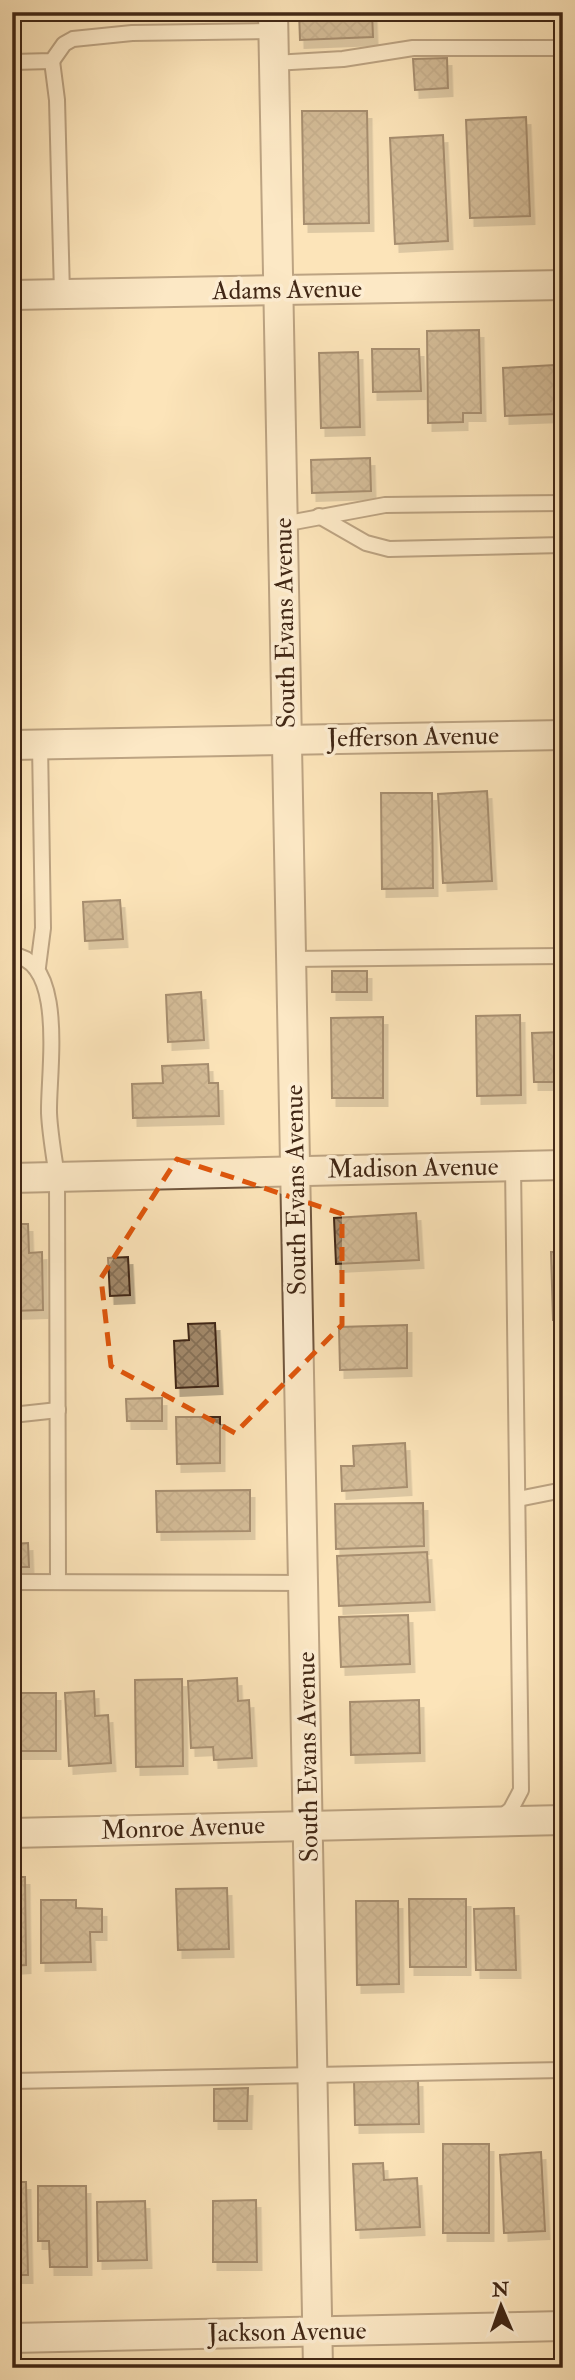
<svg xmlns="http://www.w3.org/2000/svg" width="575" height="2380" viewBox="0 0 575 2380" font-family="'IM FELL Double Pica',serif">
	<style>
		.building { fill: url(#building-cross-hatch); stroke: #412715; stroke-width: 2; filter: url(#shadow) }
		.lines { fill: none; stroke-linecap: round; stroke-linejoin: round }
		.lane-casing { stroke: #70563e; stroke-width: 18 }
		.street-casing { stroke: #70563e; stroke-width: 32 }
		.lane { stroke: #fdedd2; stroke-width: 14 }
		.street { stroke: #fdedd2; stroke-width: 28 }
		.marked { fill: none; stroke: #e0560c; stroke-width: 5; stroke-dasharray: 14 9; stroke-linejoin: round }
		.labels { text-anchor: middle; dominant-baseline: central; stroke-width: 7; stroke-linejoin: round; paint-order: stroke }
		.street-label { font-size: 26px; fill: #412715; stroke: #fdedd2 }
	</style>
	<defs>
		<pattern id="building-cross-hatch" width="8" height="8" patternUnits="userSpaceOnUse" patternTransform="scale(1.75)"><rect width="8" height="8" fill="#a2896a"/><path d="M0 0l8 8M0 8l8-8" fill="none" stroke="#867056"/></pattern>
		<filter id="shadow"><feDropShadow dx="4.5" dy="8" stdDeviation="0" flood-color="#0004"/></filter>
	</defs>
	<rect width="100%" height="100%" fill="#fce4b9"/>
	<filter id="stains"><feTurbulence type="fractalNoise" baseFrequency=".00286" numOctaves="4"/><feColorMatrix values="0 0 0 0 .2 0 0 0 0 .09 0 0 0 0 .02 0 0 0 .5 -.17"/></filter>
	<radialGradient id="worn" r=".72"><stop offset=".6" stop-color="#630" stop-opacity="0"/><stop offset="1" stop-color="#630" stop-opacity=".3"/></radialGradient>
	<!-- building -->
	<g class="building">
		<path d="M299,12H372L373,37L300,40Z"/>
		<path d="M447,58L448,88L415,90L413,59Z"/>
		<path d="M302,111H367L369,223L304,224Z"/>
		<path d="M526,117L530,216L470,218L466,120Z"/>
		<path d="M443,135L448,241L395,244L390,138Z"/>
		<path d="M479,330L481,413H463V422L428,423L427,331Z"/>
		<path d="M372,349H419L421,391L373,392Z"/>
		<path d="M358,352L360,427L321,428L319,353Z"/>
		<path d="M554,365L557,414L505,416L503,368Z"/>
		<path d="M370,458L371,491L312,493L311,460Z"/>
		<path d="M487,791L492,881L443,883L438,794Z"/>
		<path d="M381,793H432L433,888L382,889Z"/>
		<path d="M120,900L123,939L85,941L83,902Z"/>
		<rect x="332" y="971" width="35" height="21"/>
		<path d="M201,992L204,1040L168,1042L166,995Z"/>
		<path d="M520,1015L521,1095L477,1096L476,1016Z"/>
		<path d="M383,1017V1098H332L331,1018Z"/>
		<path d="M563,1032V1082H534L532,1033Z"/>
		<path d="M208,1064L209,1083H218L219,1116L133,1118L132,1084L163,1083L162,1066Z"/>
		<path d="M416,1213L419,1260L336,1264L334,1218Z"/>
		<path d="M12,1224H28L29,1253L42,1252L43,1310L12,1311Z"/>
		<path d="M551,1252H563V1320H553Z"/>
		<path d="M128,1257L130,1295L110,1296L108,1258Z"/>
		<path d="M215,1323L218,1386L176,1388L174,1341L189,1340L188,1324Z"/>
		<path d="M407,1325V1368L340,1370L339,1327Z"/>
		<path d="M162,1398V1421H127L126,1399Z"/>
		<path d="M176,1417H220V1463L177,1464Z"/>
		<path d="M405,1443L407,1487L342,1491L341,1466H354L353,1446Z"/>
		<path d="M250,1490V1531L157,1532L156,1491Z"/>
		<path d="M423,1503L424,1546L336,1549L335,1504Z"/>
		<path d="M28,1543L29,1567H12V1544Z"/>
		<path d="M427,1552L430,1602L339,1606L337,1556Z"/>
		<path d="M408,1615L410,1664L341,1667L339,1617Z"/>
		<path d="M237,1678L238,1701L249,1700L252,1758L214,1760L213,1747L191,1748L188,1681Z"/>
		<path d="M182,1679L183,1766L136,1767L135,1680Z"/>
		<path d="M94,1691L95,1716L108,1715L111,1763L69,1766L65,1693Z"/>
		<rect x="12" y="1693" width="44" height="58"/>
		<path d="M419,1700L420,1753L351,1755L350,1702Z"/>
		<path d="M12,1877H25L26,1965L12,1966Z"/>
		<path d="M227,1888L229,1949L178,1950L176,1889Z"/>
		<path d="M409,1899H466V1967H410Z"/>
		<path d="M41,1900H76V1908L102,1909V1932H90L91,1962L41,1963Z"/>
		<path d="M356,1901H398L399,1984L357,1985Z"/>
		<path d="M514,1908L516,1970H476L474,1909Z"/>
		<path d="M418,2079L419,2124L355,2125L354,2080Z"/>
		<path d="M248,2088L247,2121H214V2089Z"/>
		<rect x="443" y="2144" width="46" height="89"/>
		<path d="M541,2152L545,2231L504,2233L500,2155Z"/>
		<path d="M383,2163L384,2180L417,2178L420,2227L356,2230L353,2164Z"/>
		<path d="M12,2182H26L28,2275H12Z"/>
		<path d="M38,2186H86L87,2267H50L49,2241H38Z"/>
		<path d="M256,2200L257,2262H213V2201Z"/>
		<path d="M145,2201L147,2260L98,2261L97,2202Z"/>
	</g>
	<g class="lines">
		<defs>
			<g id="lane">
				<path d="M52,61L57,100L62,294"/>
				<path d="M12,62L52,61L64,44L73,39L132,33L273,31"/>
				<path d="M274,63L343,59L413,48H563"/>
				<path d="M319,516L366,543L389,549L563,545"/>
				<path d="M283,524L385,505L563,503"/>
				<path d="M12,955C67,960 48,1074 49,1113C50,1134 54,1156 57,1177L58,1580"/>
				<path d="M292,959L563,956"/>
				<path d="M38,967L43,928L40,744"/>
				<path d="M12,1415L58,1410"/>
				<path d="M518,1499L563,1490"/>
				<path d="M12,1582L304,1583"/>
				<path d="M498,1820L511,1809L521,1790L513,1166"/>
				<path d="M12,2081L563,2070"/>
			</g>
			<g id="street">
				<path d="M273,12L318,2368"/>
				<path d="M12,295L563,285"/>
				<path d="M12,745L563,735"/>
				<path d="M12,1178L563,1165"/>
				<path d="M12,1833L563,1820"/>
				<path d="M12,2338L563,2326"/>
			</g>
		</defs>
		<!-- lane casing -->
		<use href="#lane" class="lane-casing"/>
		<!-- street casing -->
		<use href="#street" class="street-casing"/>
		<!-- lane -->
		<use href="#lane" class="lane"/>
		<!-- street -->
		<use href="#street" class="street"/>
	</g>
	<!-- marked area -->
	<path d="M0 0H575V2380H0ZM177,1159L342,1214V1325L235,1433L111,1366L101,1278Z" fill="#fce4b9" fill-opacity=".55" fill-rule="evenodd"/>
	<path class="marked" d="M177,1159L342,1214V1325L235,1433L111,1366L101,1278Z"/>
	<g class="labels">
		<!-- street labels -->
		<g class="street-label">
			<text transform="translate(287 290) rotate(-1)">Adams Avenue</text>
			<text transform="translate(285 623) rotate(-91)">South Evans Avenue</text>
			<text transform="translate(413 737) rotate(-1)">Jefferson Avenue</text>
			<text transform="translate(413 1168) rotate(-1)">Madison Avenue</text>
			<text transform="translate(296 1190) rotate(-91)">South Evans Avenue</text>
			<text transform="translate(308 1757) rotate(-91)">South Evans Avenue</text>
			<text transform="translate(183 1828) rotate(-2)">Monroe Avenue</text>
			<text transform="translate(287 2332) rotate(-1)">Jackson Avenue</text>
		</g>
	</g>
	<!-- margin -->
	<rect width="575" height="2380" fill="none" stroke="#fce4b9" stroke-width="42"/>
	<rect x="14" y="14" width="547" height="2352" fill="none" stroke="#412715" stroke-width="3.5"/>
	<rect x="21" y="21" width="533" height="2338" fill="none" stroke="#412715" stroke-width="2"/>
	<!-- north arrow -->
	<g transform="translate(501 2306) rotate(358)" stroke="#fdedd2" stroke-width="5" paint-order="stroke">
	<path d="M0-5L12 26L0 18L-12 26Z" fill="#412715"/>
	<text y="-10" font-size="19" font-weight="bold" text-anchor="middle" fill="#412715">N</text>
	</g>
	<rect width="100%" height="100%" filter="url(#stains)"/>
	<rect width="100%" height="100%" fill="url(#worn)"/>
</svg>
